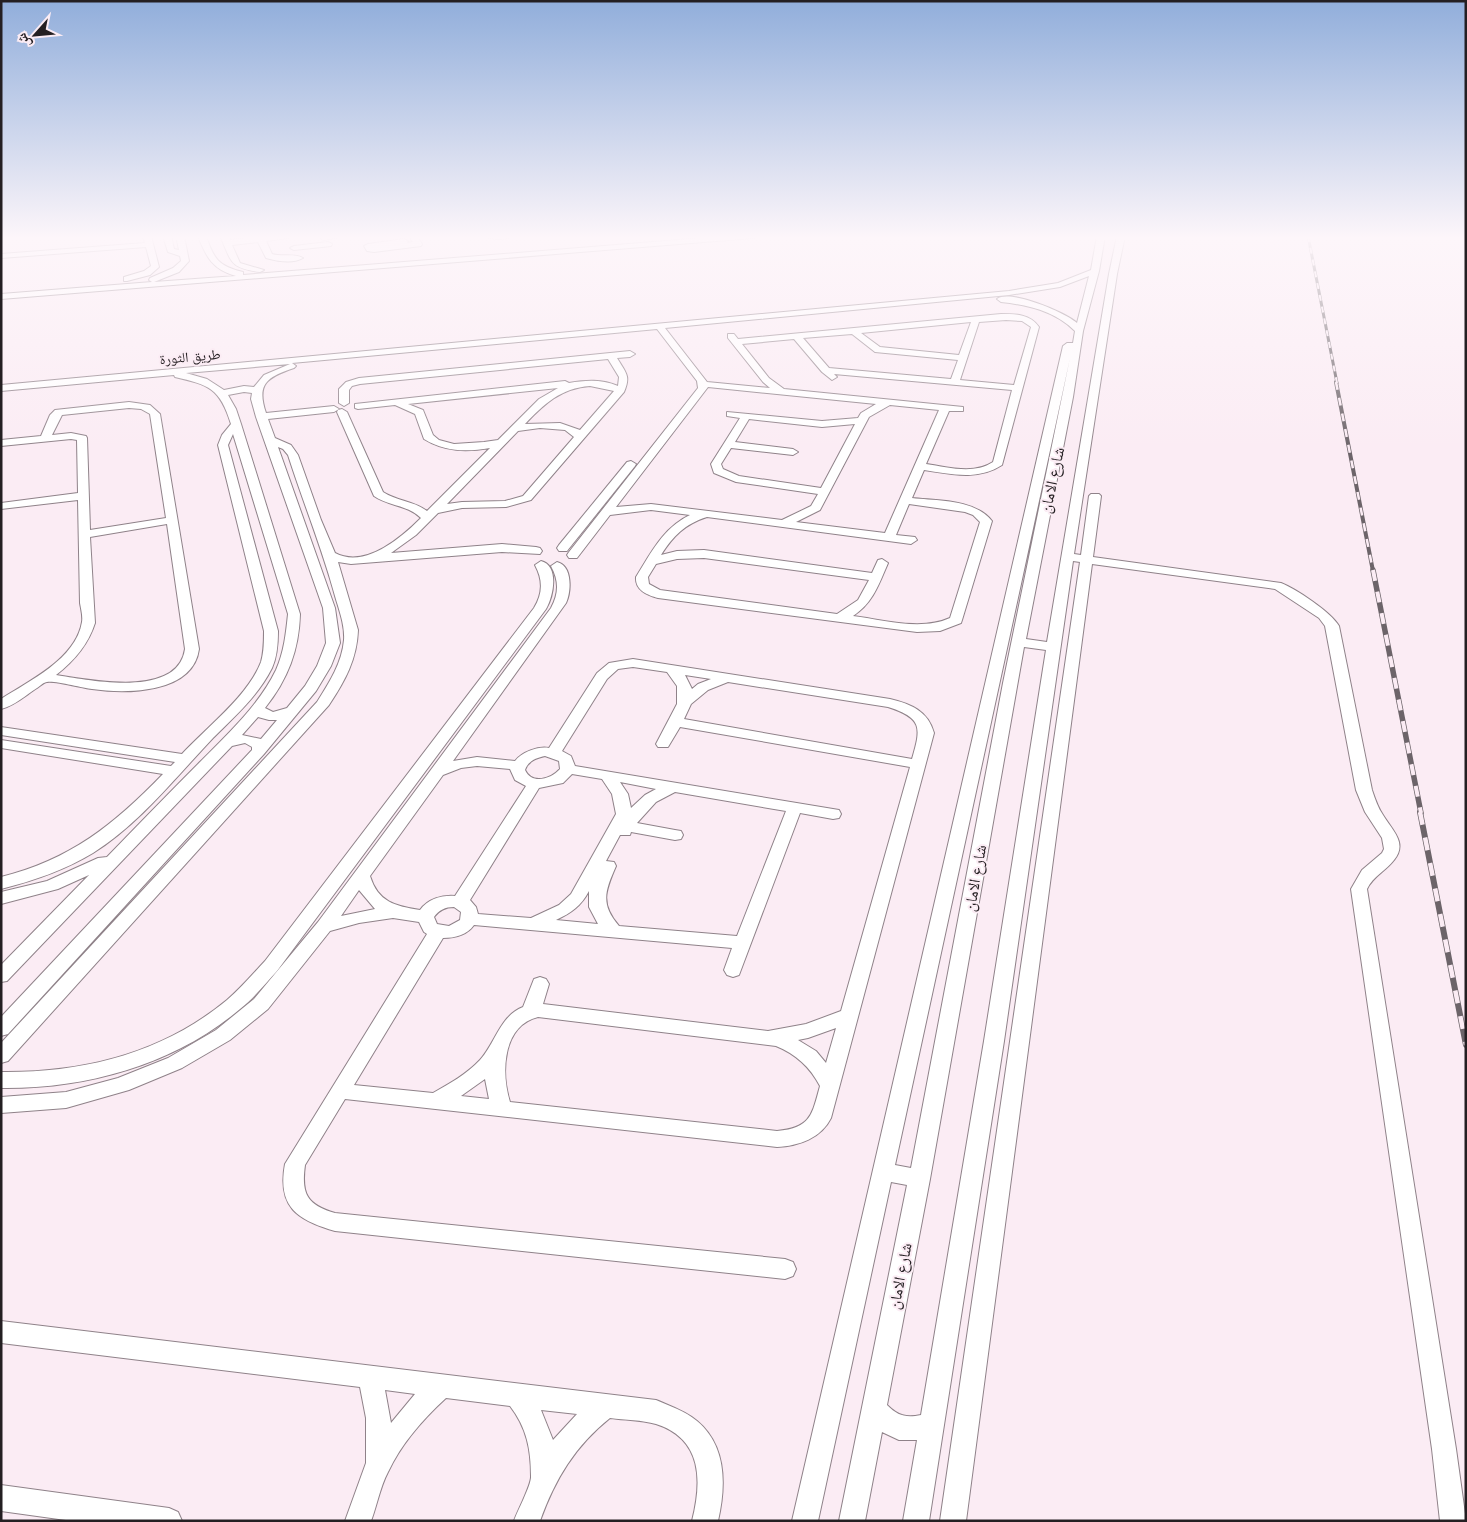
<svg xmlns="http://www.w3.org/2000/svg" width="1467" height="1522" viewBox="0 0 1467 1522" font-family="Lato,'Noto Naskh Arabic',sans-serif">
	<style>
		.lines { fill: none; stroke-linecap: round; stroke-linejoin: round }
		.minor-casing { stroke: #8f8289; stroke-width: 2 }
		.minor { fill: #fff; fill-rule: evenodd }
		.rail-far3-casing { stroke: #6c6469; stroke-width: 3 }
		.rail-far2-casing { stroke: #6c6469; stroke-width: 4 }
		.rail-far1-casing { stroke: #6c6469; stroke-width: 5.5 }
		.rail-casing { stroke: #6c6469; stroke-width: 6 }
		.rail-far3 { stroke: #fbecf4; stroke-width: 2; stroke-dasharray: 6; stroke-linecap: butt }
		.rail-far2 { stroke: #fbecf4; stroke-width: 2.5; stroke-dasharray: 8; stroke-linecap: butt }
		.rail-far1 { stroke: #fbecf4; stroke-width: 4; stroke-dasharray: 11; stroke-linecap: butt }
		.rail { stroke: #fbecf4; stroke-width: 4.5; stroke-dasharray: 13; stroke-linecap: butt }
		.labels { text-anchor: middle; dominant-baseline: central; stroke-width: 4; stroke-linejoin: round; paint-order: stroke }
		.far-street-label { font-size: 14px; fill: #241f22; stroke: #fbecf4 }
		.street-label { font-size: 16px; fill: #241f22; stroke: #fbecf4 }
	</style>
	<rect width="100%" height="100%" fill="#fbecf4"/>
	<g class="lines">
		<defs>
			<g id="minor">
				<path d="M143,236H151L159,267L150,275L127,281H124V277L144,271L151,266L146,247L1,258V254L145,243Z"/>
				<path d="M163,236H171L174,249L179,250L176,236H184L189,261L179,272L154,282L236,276C213,270 206,257 198,236H206C214,259 218,266 243,272V275L727,236H757L753,238L1,299V294L152,282L149,280L150,278L173,268L181,261L180,256L168,252Z"/>
				<path d="M220,236H228L230,240L269,236H292L288,238L266,241L272,254C282,257 295,253 303,258C293,264 277,261 266,258L258,242L232,245L240,263L264,270L260,272C229,268 232,262 220,236Z"/>
				<path d="M323,236H345L324,240L320,238Z"/>
				<path d="M409,236H417L422,244L421,246L374,252L367,251L364,246L368,244L404,239L408,241L407,243L373,248L413,242Z"/>
				<path d="M485,236H513C507,240 491,240 485,236Z"/>
				<path d="M1097,236H1105L1099,271L1083,331L1073,397L1026,639L1047,642L1109,274L1117,236H1125L1117,274L1074,554L1081,555L1089,496L1091,494H1099L1101,496L1093,557L1281,583C1296,589 1331,612 1339,626L1372,790C1375,799 1378,808 1383,815C1392,830 1408,843 1394,860C1386,871 1373,876 1367,889L1456,1449L1466,1521H1440L1432,1449L1351,889L1362,870L1382,853L1384,849L1382,838L1365,812L1356,790L1325,626L1319,618L1275,589L1092,564L966,1521H940L1080,562L1073,561L1004,1041L929,1521H903L917,1440H899L882,1432L865,1521H839L907,1185L891,1182L818,1521H792L1063,346L1067,343H1073L1075,331C1055,311 1028,305 1001,302L997,299C1010,289 1065,312 1077,323L1089,276L1060,287L1009,295L665,328L707,382L770,388L763,382L728,338V334H734L738,339L1001,314C1016,314 1030,314 1039,327L1002,465C978,481 950,474 924,470L912,498C937,501 975,499 992,521L962,620L961,623L940,631L917,632L658,598C647,595 635,590 636,577C651,553 663,528 690,515L651,510L610,515L577,558H569L567,555L569,552L698,388L697,381L657,329L292,363L296,366L294,368C267,377 256,384 266,413L334,406L339,409L334,412L268,419L275,438L291,445L298,455L321,520L335,553C365,569 401,538 421,518C408,505 388,506 374,496L337,412L338,410L342,409L347,412L383,492C397,501 414,501 427,511L490,448C467,452 445,452 424,439L415,414L395,405L358,409L355,408V404L565,381L569,383C586,380 602,379 618,386L619,377L608,359L360,384L352,386L349,390V403L344,406L339,403V389L346,382L359,378L630,351L635,354L630,357L617,358C626,373 631,376 624,392L531,500L506,507L462,508L438,513L416,535L391,553L502,544L536,547L540,548L542,551L540,554L502,552L351,564L338,562L358,630C357,659 345,681 329,705L8,1061L1,1063V1043L317,702C329,683 342,663 344,640C345,625 339,610 335,596C322,548 303,502 288,455L283,449L278,447L335,608L340,643L331,666L316,691L264,754L8,1034L1,1036V1017L252,750V747L245,743L232,746L7,981L1,982V965L89,875L58,889L1,904V892L47,881L98,858L107,857C138,825 169,793 201,761C228,734 259,705 276,670C284,652 286,633 288,614L233,434L228,445L278,631C278,644 277,657 272,668C258,696 235,716 213,738C175,778 140,823 93,853C65,870 33,881 1,889V877C70,860 115,824 163,774L1,748V740L171,766L175,762L1,735V727L182,754C207,727 248,696 261,662C264,652 264,641 264,631L218,445L222,435L231,424C220,388 209,385 175,377L174,375L1,391V385L1009,291L1058,283L1091,270ZM1006,320L1022,321L1031,327L1014,385L960,380L979,322ZM971,322L959,355L880,347L861,333ZM852,334L875,352L958,360L951,379L829,368L803,338ZM794,339L822,372L832,380L837,377L834,374L1012,390L993,462C973,475 948,467 926,464L949,411H963V407L784,389L769,378L742,344ZM1070,358L1003,683L911,1168L895,1165ZM290,364L264,375L254,387L244,386L224,390L207,379L186,373ZM590,386L614,391L580,430L560,423L525,424C544,404 561,388 590,386ZM708,387L876,404L861,413L858,418L822,421L727,412V416L740,418L711,464L714,473L736,482L818,494L811,506L782,520L651,504L616,507ZM558,388L539,399L498,440L484,442L454,444L439,440L433,435L423,410L408,404ZM244,392L252,393L251,399L256,417L323,608L326,643L317,666L305,686L287,708L273,712L265,708C288,679 299,650 300,614L241,424L236,409L228,395ZM890,405L939,410L885,533L796,522L820,510L869,417ZM749,419L822,427L855,424L821,488L739,476L723,469L721,464L731,448L793,455L798,452L793,449L735,442ZM540,428L565,430L574,437L523,496L505,501L462,502L447,504L518,431ZM909,504L965,512L973,515L980,522L950,618C921,631 884,620 853,616C873,603 879,584 888,563L882,559L878,560L872,573L704,550L677,551L661,555C673,536 685,524 707,517L911,544L917,540L915,537L896,535ZM704,558L869,580L858,600L837,614L660,590L649,584L648,577L656,564L677,559ZM1024,647L1046,650L984,1041L921,1415C906,1418 898,1416 887,1405L930,1179ZM258,717L269,720H277L261,739L242,735Z"/>
				<path d="M328,242L332,244L331,246L294,250L290,248L294,246Z"/>
				<path d="M129,402L150,405L160,414L199,649C193,694 125,694 92,689C83,688 53,680 47,682C44,682 40,686 37,688C26,695 14,706 1,709V699C29,681 76,659 82,622C83,616 81,609 80,603L78,500L1,509V503L78,493L77,440L71,439L1,446V440L41,436L50,415L55,410ZM129,408L141,409L150,414L166,518L90,530L87,438L86,436L71,433L52,435L62,415ZM167,524L185,649C178,699 88,680 56,675C74,661 88,645 95,623L90,537Z"/>
				<path d="M631,461L636,464L635,466L567,551H559L557,548L559,545L627,462Z"/>
				<path d="M541,561C560,566 553,597 546,609L277,971C265,984 254,998 240,1009C174,1065 86,1089 1,1088V1072C83,1073 163,1053 227,1000C241,988 252,975 265,961L534,608C543,593 543,580 535,565Z"/>
				<path d="M557,562C573,566 571,592 566,603L453,761L477,757L515,761C522,752 538,746 549,748L597,673L609,663L633,659L890,699C911,704 928,711 934,733L831,1118C821,1138 799,1146 777,1147L345,1099L305,1165C301,1194 307,1205 335,1213L785,1259L793,1262L796,1269L793,1276L785,1279L335,1231C297,1220 277,1207 285,1164L427,934L424,932L419,922L393,918L359,923L330,931L268,1009L230,1040L182,1068L129,1090L66,1108L1,1113V1097L66,1092L118,1078L168,1058L216,1030L254,999L318,922L551,608C559,593 559,581 551,566ZM633,667L667,672L677,686V704L656,744L658,747H668L680,727L910,767L841,1011L806,1024L768,1031L543,1004L549,984L546,979L540,977L534,979L523,1007C500,1016 496,1042 480,1060C467,1074 449,1084 433,1093L354,1085L443,938C455,938 467,935 474,925L732,948L724,970L727,975L733,977L739,975L800,813L833,819L839,818L841,814L839,810L575,766L571,756L562,751L607,679L618,669ZM685,675L711,679L698,684L692,689ZM728,682L888,707C923,718 921,728 912,759L684,719L691,704L708,690ZM545,756L559,761L560,769C551,779 532,785 525,770C528,761 536,758 545,756ZM477,766L510,769L515,780L526,786L455,896C442,895 428,899 420,910C395,906 378,902 370,876L443,775L461,768ZM572,774L602,779L612,794L616,814L571,894L559,905L531,918L478,914L476,907L470,900L539,788L563,783ZM620,782L656,789L645,795L631,808L628,794ZM675,792L786,811L737,936L619,926C600,904 605,891 616,866L614,862L606,861L620,835H630L631,832L675,840L681,839L683,835L681,831L675,830L637,823L656,802ZM359,890L375,909L341,916ZM589,891V907L598,924L556,920C571,913 581,906 589,891ZM454,907L461,912L460,920L449,926L437,924L434,917C439,910 445,907 454,907ZM538,1017L776,1046C796,1054 810,1067 820,1086C812,1115 811,1128 777,1131L510,1102C501,1073 502,1026 538,1017ZM836,1028L826,1063L816,1051L798,1040L808,1038ZM485,1079L489,1099L461,1096Z"/>
				<path d="M1,1321L656,1400C670,1406 685,1411 697,1421C727,1446 726,1486 718,1521H692C702,1482 703,1439 656,1424C642,1420 625,1420 610,1418C575,1446 555,1479 540,1521H514C517,1512 532,1484 531,1476C531,1450 527,1428 510,1406L446,1398C423,1419 401,1444 388,1472C380,1487 377,1505 371,1521H345L366,1463V1418L360,1387L1,1343ZM385,1390L415,1394L391,1423ZM541,1410L577,1414L553,1440Z"/>
				<path d="M1,1485L169,1508L178,1512L182,1521H73L1,1511Z"/>
			</g>
		</defs>
		<!-- minor casing -->
		<use href="#minor" class="minor-casing"/>
		<!-- minor -->
		<use href="#minor" class="minor"/>
		<defs>
			<path id="rail-far3" d="M1308,236L1337,383"/>
			<path id="rail-far2" d="M1336,382L1373,571"/>
			<path id="rail-far1" d="M1373,570L1421,813"/>
			<path id="rail" d="M1420,812L1466,1045"/>
		</defs>
		<!-- rail-far3 casing -->
		<use href="#rail-far3" class="rail-far3-casing"/>
		<!-- rail-far2 casing -->
		<use href="#rail-far2" class="rail-far2-casing"/>
		<!-- rail-far1 casing -->
		<use href="#rail-far1" class="rail-far1-casing"/>
		<!-- rail casing -->
		<use href="#rail" class="rail-casing"/>
		<!-- rail-far3 -->
		<use href="#rail-far3" class="rail-far3"/>
		<!-- rail-far2 -->
		<use href="#rail-far2" class="rail-far2"/>
		<!-- rail-far1 -->
		<use href="#rail-far1" class="rail-far1"/>
		<!-- rail -->
		<use href="#rail" class="rail"/>
	</g>
	<!-- sky -->
	<linearGradient id="sky" x2="0" y2="1"><stop stop-color="#91aedb"/><stop offset="0.53" stop-color="#fdf6fa"/><stop offset="1" stop-color="#fdf6fa" stop-opacity="0"/></linearGradient>
	<rect width="1467" height="449" fill="url(#sky)"/>
	<g class="labels">
		<!-- far-street labels -->
		<g class="far-street-label">
			<text transform="translate(190 356) rotate(-5)">طريق الثورة</text>
		</g>
		<!-- street labels -->
		<g class="street-label">
			<text transform="translate(1051 480) rotate(-78)">شارع الامان</text>
			<text transform="translate(974 878) rotate(-80)">شارع الامان</text>
			<text transform="translate(899 1276) rotate(-79)">شارع الامان</text>
		</g>
	</g>
	<!-- border -->
	<rect width="1467" height="1522" fill="none" stroke="#241f22" stroke-width="5"/>
	<!-- north arrow -->
	<g transform="translate(35 35) rotate(243)" stroke="#fbecf4" stroke-width="4" paint-order="stroke">
	<path d="M0-4L9 19L0 12L-9 19Z" fill="#241f22"/>
	<text y="-8" font-size="14" font-weight="bold" text-anchor="middle" fill="#241f22">ش</text>
	</g>
</svg>
